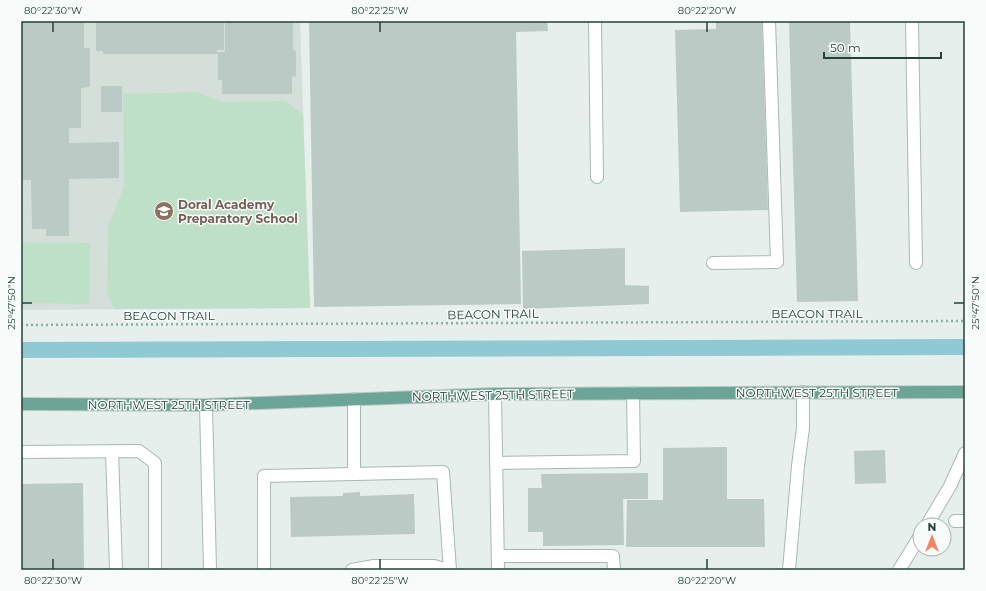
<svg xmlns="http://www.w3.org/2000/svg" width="986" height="591" viewBox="0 0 986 591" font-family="Montserrat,sans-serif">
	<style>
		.built { fill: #d4dfda }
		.green { fill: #bfe0c8 }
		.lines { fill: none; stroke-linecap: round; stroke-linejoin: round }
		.canal { stroke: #8ec9d4; stroke-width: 16 }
		.building { fill: #bbcac4 }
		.minor-casing { stroke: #a8b8b2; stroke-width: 14 }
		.major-casing { stroke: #c2cac8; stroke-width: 14 }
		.path { stroke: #86b3a5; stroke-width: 2.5; stroke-dasharray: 2 3; stroke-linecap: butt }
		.minor { stroke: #fff; stroke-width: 12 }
		.major { stroke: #6aa596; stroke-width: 12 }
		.ticks { fill: none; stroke: #24423a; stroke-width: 1.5 }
		.labels { text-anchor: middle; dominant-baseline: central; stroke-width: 3; stroke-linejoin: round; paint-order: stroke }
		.education-label { font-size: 12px; font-weight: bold; fill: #785e54; stroke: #f7fbf9; text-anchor: start }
		.street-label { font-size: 12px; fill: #24423a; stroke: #f7fbf9 }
		.neatline { fill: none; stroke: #24423a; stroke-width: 1.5 }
		.ticks-label { font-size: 10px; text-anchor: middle; fill: #24423a }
	</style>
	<rect width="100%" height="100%" fill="#e6efeb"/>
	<!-- built -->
	<path class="built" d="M21,21H300L310,308L21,310Z"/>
	<!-- green -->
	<g class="green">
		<path d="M196,92L223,102L285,101L303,114L310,308L114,309L107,294L108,227L124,186L123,94Z"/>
		<path d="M21,242L90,243L89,304L21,303Z"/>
	</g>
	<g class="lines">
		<!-- canal -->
		<path class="canal" d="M21,350L965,347"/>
	</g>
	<!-- building -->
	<g class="building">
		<path d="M21,21H84V48H90V87L81,88V128H69V143L119,142V178L69,179V236H46V229H32L31,180H21Z"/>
		<path d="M96,21H224V50H217V52H225V22L293,21V50L296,51V76L292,77V94H222V80H218V54H103V51H96Z"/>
		<path d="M309,21H547L548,31L516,32L521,304L314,307Z"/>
		<path d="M716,21H762L768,210L680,212L675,30L716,29Z"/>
		<path d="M789,21H850L858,301L797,302Z"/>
		<rect x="101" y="86" width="21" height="26"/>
		<path d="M625,248V285L649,286V304L523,309L522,251Z"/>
		<path d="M727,447V499H764L765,547H626L627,500H663V448Z"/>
		<path d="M885,450L886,483L855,484L854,451Z"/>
		<path d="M648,473V499H623L624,545L543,546V532H528V488H542L541,474Z"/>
		<path d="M83,483L84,570H21V484Z"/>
		<path d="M360,492V496L414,494L415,534L291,537L290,497L343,496V493Z"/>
	</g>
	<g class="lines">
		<defs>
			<g id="minor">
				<path d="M595,21L597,177"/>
				<path d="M912,21L916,263"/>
				<path d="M713,263L777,262L769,21"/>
				<path d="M495,394L498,570"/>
				<path d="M206,405L210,570"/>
				<path d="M112,451L116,570"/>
				<path d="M21,452L139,451L155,463V570"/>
				<path d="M496,463L634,461L633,393"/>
				<path d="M354,474V399"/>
				<path d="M955,521H965"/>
				<path d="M927,525L950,486L965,453"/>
				<path d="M498,556H613L614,570"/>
				<path d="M264,570V476L443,472L450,570"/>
				<path d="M352,570L374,566H434L448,570"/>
				<path d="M789,570L798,466L803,428V392"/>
				<path d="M899,570L920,536"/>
			</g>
			<path id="major" d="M21,404L206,405L495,394L965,392"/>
		</defs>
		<!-- minor casing -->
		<use href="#minor" class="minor-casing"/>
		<!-- major casing -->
		<use href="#major" class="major-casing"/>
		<!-- path -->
		<path class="path" d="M21,325L965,321"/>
		<!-- minor -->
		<use href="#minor" class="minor"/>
		<!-- major -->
		<use href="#major" class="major"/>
	</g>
	<!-- ticks -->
	<path class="ticks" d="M53,22V32M380,22V32M707,22V32M22,303H32M954,303H964M53,559V569M380,559V569M707,559V569"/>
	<!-- icons -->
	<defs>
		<symbol id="school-disc" viewBox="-11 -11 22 22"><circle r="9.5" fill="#8d6e63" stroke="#f7fbf9"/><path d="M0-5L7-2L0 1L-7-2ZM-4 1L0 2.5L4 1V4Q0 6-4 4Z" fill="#fff"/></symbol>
	</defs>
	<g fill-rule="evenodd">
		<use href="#school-disc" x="153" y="200" width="22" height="22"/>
	</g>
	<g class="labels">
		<!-- education labels -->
		<g class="education-label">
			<text x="178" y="204">Doral Academy<tspan x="178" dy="14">Preparatory School</tspan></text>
		</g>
		<!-- street labels -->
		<g class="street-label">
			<text x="817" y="313">BEACON TRAIL</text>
			<text transform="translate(493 314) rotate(-1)">BEACON TRAIL</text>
			<text x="169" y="315">BEACON TRAIL</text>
			<text x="817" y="392">NORTHWEST 25TH STREET</text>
			<text transform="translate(493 395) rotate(-1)">NORTHWEST 25TH STREET</text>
			<text x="169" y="404">NORTHWEST 25TH STREET</text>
		</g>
	</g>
	<!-- border -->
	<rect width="986" height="591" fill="none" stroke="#f7fbf9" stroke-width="44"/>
	<!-- north arrow -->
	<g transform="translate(932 537)"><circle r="19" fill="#f7fbf9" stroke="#a3b1ad"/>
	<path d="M0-3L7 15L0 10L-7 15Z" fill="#f4845f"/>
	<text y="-6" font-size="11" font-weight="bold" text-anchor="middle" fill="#24423a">N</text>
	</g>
	<!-- scale -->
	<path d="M824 52v6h117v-6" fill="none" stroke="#24423a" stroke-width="2"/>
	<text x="830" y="52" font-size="12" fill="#24423a" stroke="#f7fbf9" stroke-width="3" paint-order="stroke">50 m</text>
	<rect x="22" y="22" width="942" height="547" class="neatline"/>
	<g class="ticks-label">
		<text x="53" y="14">80°22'30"W</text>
		<text x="380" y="14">80°22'25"W</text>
		<text x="707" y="14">80°22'20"W</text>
		<text transform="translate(11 303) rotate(-90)" y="4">25°47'50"N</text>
		<text transform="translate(975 303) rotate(-90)" y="4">25°47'50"N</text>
		<text x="53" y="584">80°22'30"W</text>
		<text x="380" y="584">80°22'25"W</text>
		<text x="707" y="584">80°22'20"W</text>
	</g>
</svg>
